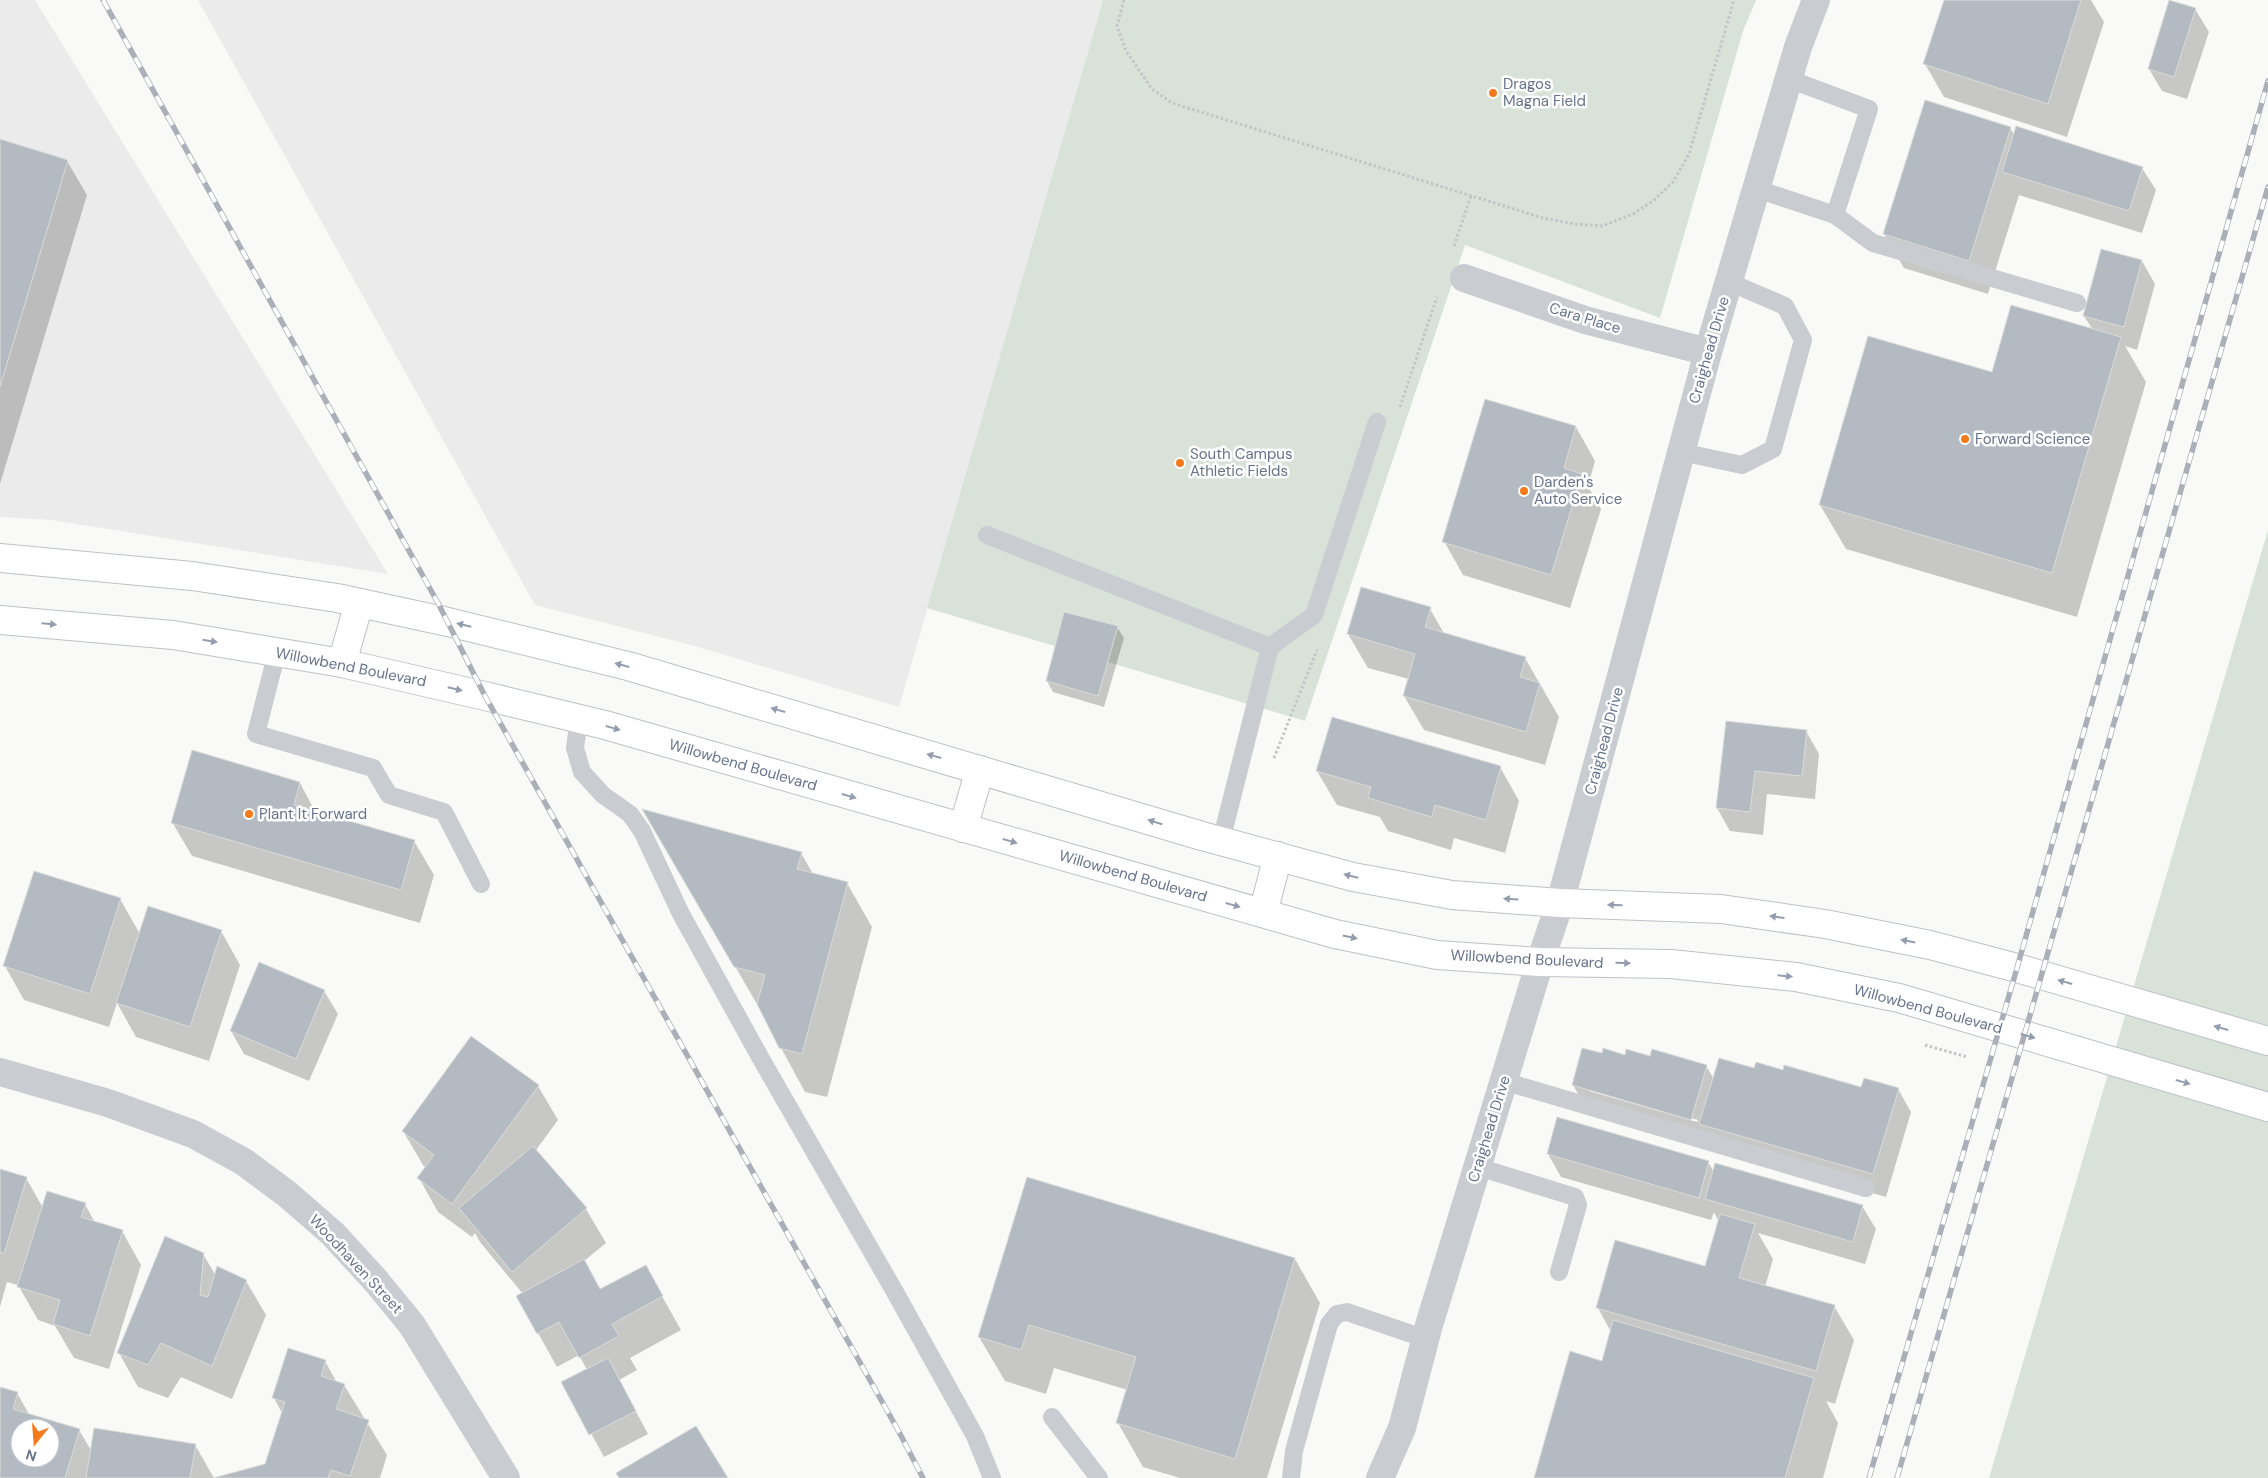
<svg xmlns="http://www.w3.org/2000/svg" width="2268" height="1478" viewBox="0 0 2268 1478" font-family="'DM Sans',sans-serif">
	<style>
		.built { fill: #eaebea }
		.green { fill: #d9e2d8 }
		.shadow { fill: #0003; fill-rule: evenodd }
		.building { fill: #b4bac2; stroke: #dbdcd9; fill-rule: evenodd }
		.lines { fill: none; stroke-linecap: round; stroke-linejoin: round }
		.secondary-casing { stroke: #bdc1c7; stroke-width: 30 }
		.path { stroke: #c2c4c7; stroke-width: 3; stroke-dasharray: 2.5 2.5; stroke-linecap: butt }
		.lane { stroke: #c9ccd1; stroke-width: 18 }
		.street { stroke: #c9ccd1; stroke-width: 28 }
		.secondary { stroke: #fff; stroke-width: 28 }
		.rail-casing { stroke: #abafb7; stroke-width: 5.5 }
		.rail { stroke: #fff; stroke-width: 4; stroke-dasharray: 11; stroke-linecap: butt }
		.oneway { fill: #949dae }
		.poi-dot { fill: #f57a1c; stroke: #fff; stroke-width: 2 }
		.labels { text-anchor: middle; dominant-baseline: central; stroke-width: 5; stroke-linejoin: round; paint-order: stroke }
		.poi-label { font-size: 15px; fill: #66738b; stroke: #fff; text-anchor: start }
		.street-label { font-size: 15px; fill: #66738b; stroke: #fff }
	</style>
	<rect width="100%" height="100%" fill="#f9faf7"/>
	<!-- built -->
	<g class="built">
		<path d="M0,0H35L388,574L52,520L0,517Z"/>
		<path d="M198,0H1103L899,707L695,646L535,605Z"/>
	</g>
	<!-- green -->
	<g class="green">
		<path d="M1103,0H1756L1743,31L1660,318L1465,245L1305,721L927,608Z"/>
		<path d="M2268,530V1478H1989Z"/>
	</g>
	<!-- shadow -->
	<g class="shadow">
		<path d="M1945,0H2091L2104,22L2067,137L1944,97L1925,64Z"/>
		<path d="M2195,9L2209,32L2187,99L2162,91L2149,69Z"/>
		<path d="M2010,128L2015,136L2142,168L2156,190L2142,233L2019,195L1988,294L1904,268L1884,234Z"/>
		<path d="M0,141L67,161L87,195L0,484Z"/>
		<path d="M2142,261L2155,284L2137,350L2125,346L2146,382L2077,617L1846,549L1820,505L1993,374L2093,330L2084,316Z"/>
		<path d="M1576,427L1595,461L1588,486L1601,509L1570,608L1463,575L1444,541Z"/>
		<path d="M1430,609L1445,635L1525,658L1559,717L1545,765L1424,730L1404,696L1409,679L1368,668L1348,634Z"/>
		<path d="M1117,627L1124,638L1104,707L1053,692L1047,681Z"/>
		<path d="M1727,722L1806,731L1819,754L1815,799L1767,794L1763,835L1730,831L1717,808Z"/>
		<path d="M1500,767L1519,801L1505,853L1454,838L1451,850L1388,831L1380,817L1337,805L1317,771Z"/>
		<path d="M300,783L316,813L414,841L434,875L420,923L192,856L172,822Z"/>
		<path d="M645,811L801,853L813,874L847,883L872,927L827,1097L805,1092L761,1011Z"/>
		<path d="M120,899L140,934L221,931L240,965L209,1061L136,1037L117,1003L109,1027L24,1000L5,966Z"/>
		<path d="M324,991L338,1014L309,1081L244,1054L231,1031Z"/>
		<path d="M471,1038L538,1086L558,1120L536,1150L586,1209L606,1243L584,1261L601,1290L645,1266L681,1330L630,1358L637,1370L619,1380L648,1434L604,1457L563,1382L587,1370L579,1355L557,1367L538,1333L523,1294L480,1242L475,1233L472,1237L438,1212L419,1178L426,1168L423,1165L403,1131Z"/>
		<path d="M1603,1055L1651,1058L1706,1066L1714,1079L1755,1070L1784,1071L1862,1088L1898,1089L1911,1112L1886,1197L1586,1108L1573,1085ZM1589,1089L1698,1120L1697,1122L1589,1091Z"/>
		<path d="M1548,1154L1708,1162L1714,1172L1862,1206L1876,1229L1865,1264L1758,1233L1773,1259L1765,1287L1834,1306L1854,1340L1835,1404L1826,1401L1838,1423L1823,1478H1535L1603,1362L1611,1332L1598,1308L1706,1268L1719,1222L1714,1212L1711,1220L1561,1177Z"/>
		<path d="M0,1171L26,1178L43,1208L85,1204L95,1223L122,1231L141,1265L109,1369L74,1358L55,1326L38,1320L18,1285L7,1282L0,1307Z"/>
		<path d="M1028,1179L1295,1259L1320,1303L1267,1478H1180L1143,1467L1118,1423L1128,1390L1054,1368L1046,1394L1005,1381L979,1337Z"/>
		<path d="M203,1254L216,1276L246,1281L266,1315L232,1399L181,1377L168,1398L138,1387L119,1353Z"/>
		<path d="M325,1361L337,1383L344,1385L387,1455L380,1478H0V1388L17,1393L30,1416L79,1430L92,1452L195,1445L214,1478L266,1465L282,1413L274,1398ZM20,1428H50V1458H20Z"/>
	</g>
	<!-- building -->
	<g class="building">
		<path d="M1944,0H2081L2048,104L1923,64Z"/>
		<path d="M2169,0L2196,8L2174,77L2148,69Z"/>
		<path d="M1925,100L2011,127L1969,261L1883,234Z"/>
		<path d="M2016,126L2143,167L2129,211L2002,172Z"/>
		<path d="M0,139L68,160L0,387Z"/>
		<path d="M2101,249L2142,260L2124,327L2083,316Z"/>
		<path d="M2011,305L2121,337L2052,573L1819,505L1868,336L1992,372Z"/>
		<path d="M1485,399L1576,426L1564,468L1582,474L1551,575L1442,542Z"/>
		<path d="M1361,587L1431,607L1425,627L1526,657L1520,677L1540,683L1526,732L1403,696L1415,654L1347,634Z"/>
		<path d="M1064,612L1118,626L1098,696L1046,681Z"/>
		<path d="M1332,717L1501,766L1486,820L1435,805L1432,817L1368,798L1371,787L1316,771Z"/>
		<path d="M1726,721L1807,730L1802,776L1755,771L1750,812L1716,808Z"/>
		<path d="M192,750L300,782L294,805L415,840L401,890L171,823Z"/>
		<path d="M642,809L802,852L797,869L848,882L802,1054L779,1048L757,1004L765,975L734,967Z"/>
		<path d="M34,871L121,898L90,994L3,966Z"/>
		<path d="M148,906L222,930L190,1027L116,1003Z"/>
		<path d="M259,962L325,990L296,1059L230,1031Z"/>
		<path d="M471,1036L539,1085L452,1204L417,1178L434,1155L402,1131Z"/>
		<path d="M1582,1048L1602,1053L1603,1048L1625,1055L1626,1049L1650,1056L1652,1049L1707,1065L1691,1120L1572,1085Z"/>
		<path d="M1719,1058L1754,1068L1756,1062L1783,1070L1784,1065L1861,1087L1864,1078L1899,1088L1873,1174L1699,1124Z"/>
		<path d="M1557,1117L1709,1161L1699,1198L1547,1154Z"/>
		<path d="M533,1146L587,1208L512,1272L459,1208Z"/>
		<path d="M1715,1163L1863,1205L1853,1242L1705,1199Z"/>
		<path d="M0,1169L27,1177L4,1254L0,1252Z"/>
		<path d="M1027,1177L1295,1258L1235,1459L1116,1423L1136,1357L1029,1325L1021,1350L978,1337Z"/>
		<path d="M47,1191L86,1203L81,1217L123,1230L90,1336L53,1324L60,1300L17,1287Z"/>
		<path d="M1720,1214L1755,1224L1739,1278L1835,1305L1816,1371L1596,1308L1615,1240L1705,1266Z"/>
		<path d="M165,1236L204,1253L200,1295L208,1297L217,1266L247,1280L212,1366L161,1343L148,1365L117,1353Z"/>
		<path d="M584,1259L600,1289L646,1265L663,1296L612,1324L619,1336L579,1358L559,1322L537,1334L516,1296Z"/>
		<path d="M1613,1320L1814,1378L1785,1478H1534L1570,1351L1602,1361Z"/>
		<path d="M288,1348L326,1360L321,1376L345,1384L336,1409L369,1420L350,1476L331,1470L328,1478H213L265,1464L285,1402L272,1398Z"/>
		<path d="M608,1358L636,1411L589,1435L561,1382Z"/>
		<path d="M0,1387L18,1392L13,1409L80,1429L65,1478H0ZM20,1428H50V1458H20Z"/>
		<path d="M696,1426L728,1478H619L616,1473Z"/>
		<path d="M94,1428L196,1444L190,1478H86Z"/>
	</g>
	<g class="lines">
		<defs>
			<g id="secondary">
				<path d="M0,558L192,576L337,598L448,622L628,666L1202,836L1353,877L1452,895L1560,903L1721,909L1825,924L1930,945L2017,968L2268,1041"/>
				<path d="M0,620L173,635L342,663L485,696L605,725L1335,934L1437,955L1540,962L1671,964L1796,977L1899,998L2268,1107"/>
				<path d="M342,663L359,603"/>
				<path d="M963,828L980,770"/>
				<path d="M1263,913L1278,856"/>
			</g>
		</defs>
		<!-- secondary casing -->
		<use href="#secondary" class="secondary-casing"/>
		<!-- path -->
		<g class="path">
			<path d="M1124,0L1117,26L1126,51L1152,89L1172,103L1543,218L1575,224L1602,226L1633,214L1653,201L1673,182L1689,154L1734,0"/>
			<path d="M1454,246L1471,196"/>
			<path d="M1400,407L1437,297"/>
			<path d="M1274,758L1317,650"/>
			<path d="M1925,1045L1967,1057"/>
		</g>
		<!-- lane -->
		<g class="lane">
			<path d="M1757,189L1835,215L1869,109L1789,79"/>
			<path d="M1835,215L1873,243L2077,303"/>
			<path d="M1681,452L1742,465L1773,449L1803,340L1785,306L1729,282"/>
			<path d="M987,535L1270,647"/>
			<path d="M277,652L256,734L373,768L389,795L444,812L481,884"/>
			<path d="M579,719L575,748L582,772L603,795L630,814L642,831L681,914L760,1057L895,1292L975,1436L992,1478"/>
			<path d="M1221,841L1270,647L1314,615L1377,422"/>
			<path d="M1503,1081L1866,1188"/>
			<path d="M1478,1167L1575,1197L1578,1205L1559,1272"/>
			<path d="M1052,1417L1099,1478"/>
			<path d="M1291,1478L1294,1451L1329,1324L1337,1314L1347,1312L1426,1339"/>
		</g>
		<!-- street -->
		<g class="street">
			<path d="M1464,278L1585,320L1708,352"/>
			<path d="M0,1072L108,1103L193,1134L244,1162L287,1194L333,1234L376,1281L412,1325L506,1478"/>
			<path d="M1380,1478L1402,1428L1429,1325L1540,962L1560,903L1708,352L1798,47L1816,0"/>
		</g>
		<!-- secondary -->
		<use href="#secondary" class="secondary"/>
		<defs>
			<g id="rail">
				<path d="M103,0L438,603L485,696L898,1430L923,1478"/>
				<path d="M1869,1478L2017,968L2268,81"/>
				<path d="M1897,1478L2268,187"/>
			</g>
		</defs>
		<!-- rail casing -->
		<use href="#rail" class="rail-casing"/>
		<!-- rail -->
		<use href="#rail" class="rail"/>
	</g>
	<!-- one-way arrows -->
	<defs><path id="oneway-solid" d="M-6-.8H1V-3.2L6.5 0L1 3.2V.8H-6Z" transform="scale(1.25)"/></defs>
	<g class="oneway">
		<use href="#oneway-solid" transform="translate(49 624) rotate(5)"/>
		<use href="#oneway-solid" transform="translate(464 625) rotate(-167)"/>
		<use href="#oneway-solid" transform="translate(210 641) rotate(9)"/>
		<use href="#oneway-solid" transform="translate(622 665) rotate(-165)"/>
		<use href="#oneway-solid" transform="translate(455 689) rotate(13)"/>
		<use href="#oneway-solid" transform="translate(778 710) rotate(-164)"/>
		<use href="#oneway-solid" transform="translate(613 728) rotate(16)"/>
		<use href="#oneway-solid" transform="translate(934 756) rotate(-164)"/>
		<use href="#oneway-solid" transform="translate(849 796) rotate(16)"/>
		<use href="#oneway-solid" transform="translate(1155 822) rotate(-163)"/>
		<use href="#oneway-solid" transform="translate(1010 841) rotate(16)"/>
		<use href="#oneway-solid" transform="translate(1351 876) rotate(-166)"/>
		<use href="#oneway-solid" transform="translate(1511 899) rotate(-176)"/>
		<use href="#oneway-solid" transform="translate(1233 905) rotate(16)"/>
		<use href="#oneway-solid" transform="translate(1615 905) rotate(-178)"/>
		<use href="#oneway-solid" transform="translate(1777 917) rotate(-172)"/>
		<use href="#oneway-solid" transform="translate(1350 937) rotate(12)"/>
		<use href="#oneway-solid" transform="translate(1908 941) rotate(-169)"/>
		<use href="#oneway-solid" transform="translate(1623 963) rotate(1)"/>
		<use href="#oneway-solid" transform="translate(1785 976) rotate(6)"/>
		<use href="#oneway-solid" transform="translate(2065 982) rotate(-164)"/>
		<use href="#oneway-solid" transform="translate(2221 1028) rotate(-164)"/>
		<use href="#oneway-solid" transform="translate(2028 1036) rotate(16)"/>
		<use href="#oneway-solid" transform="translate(2183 1082) rotate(16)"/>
	</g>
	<!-- markers -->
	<g class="poi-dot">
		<circle cx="1493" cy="93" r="5"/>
		<circle cx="1965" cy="439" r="5"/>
		<circle cx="1180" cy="463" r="5"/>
		<circle cx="1524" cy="491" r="5"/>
		<circle cx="249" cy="814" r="5"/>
	</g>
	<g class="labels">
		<!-- poi labels -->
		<g class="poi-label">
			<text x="1503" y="84">Dragos<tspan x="1503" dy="17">Magna Field</tspan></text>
			<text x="1975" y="439">Forward Science</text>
			<text x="1190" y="454">South Campus<tspan x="1190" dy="17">Athletic Fields</tspan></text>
			<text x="1534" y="482">Darden's<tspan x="1534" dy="17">Auto Service</tspan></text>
			<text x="259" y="814">Plant It Forward</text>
		</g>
		<!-- street labels -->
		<g class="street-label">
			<text transform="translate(1585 318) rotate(17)">Cara Place</text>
			<text transform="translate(1709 350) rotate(-74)">Craighead Drive</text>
			<text transform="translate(351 667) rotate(11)">Willowbend Boulevard</text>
			<text transform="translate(1604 741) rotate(-75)">Craighead Drive</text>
			<text transform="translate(743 765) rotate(16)">Willowbend Boulevard</text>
			<text transform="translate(1133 876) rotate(16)">Willowbend Boulevard</text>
			<text transform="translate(1527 959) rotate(3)">Willowbend Boulevard</text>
			<text transform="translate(1928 1009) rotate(15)">Willowbend Boulevard</text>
			<text transform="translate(1489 1129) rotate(-73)">Craighead Drive</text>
			<text transform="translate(356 1264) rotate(47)">Woodhaven Street</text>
		</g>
	</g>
	<!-- north arrow -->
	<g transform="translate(35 1443) rotate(197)"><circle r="24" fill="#ffffff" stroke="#c2c7d1"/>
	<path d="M0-4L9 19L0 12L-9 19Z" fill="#f57a1c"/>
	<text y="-8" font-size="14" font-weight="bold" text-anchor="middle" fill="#66738b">N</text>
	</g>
</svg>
